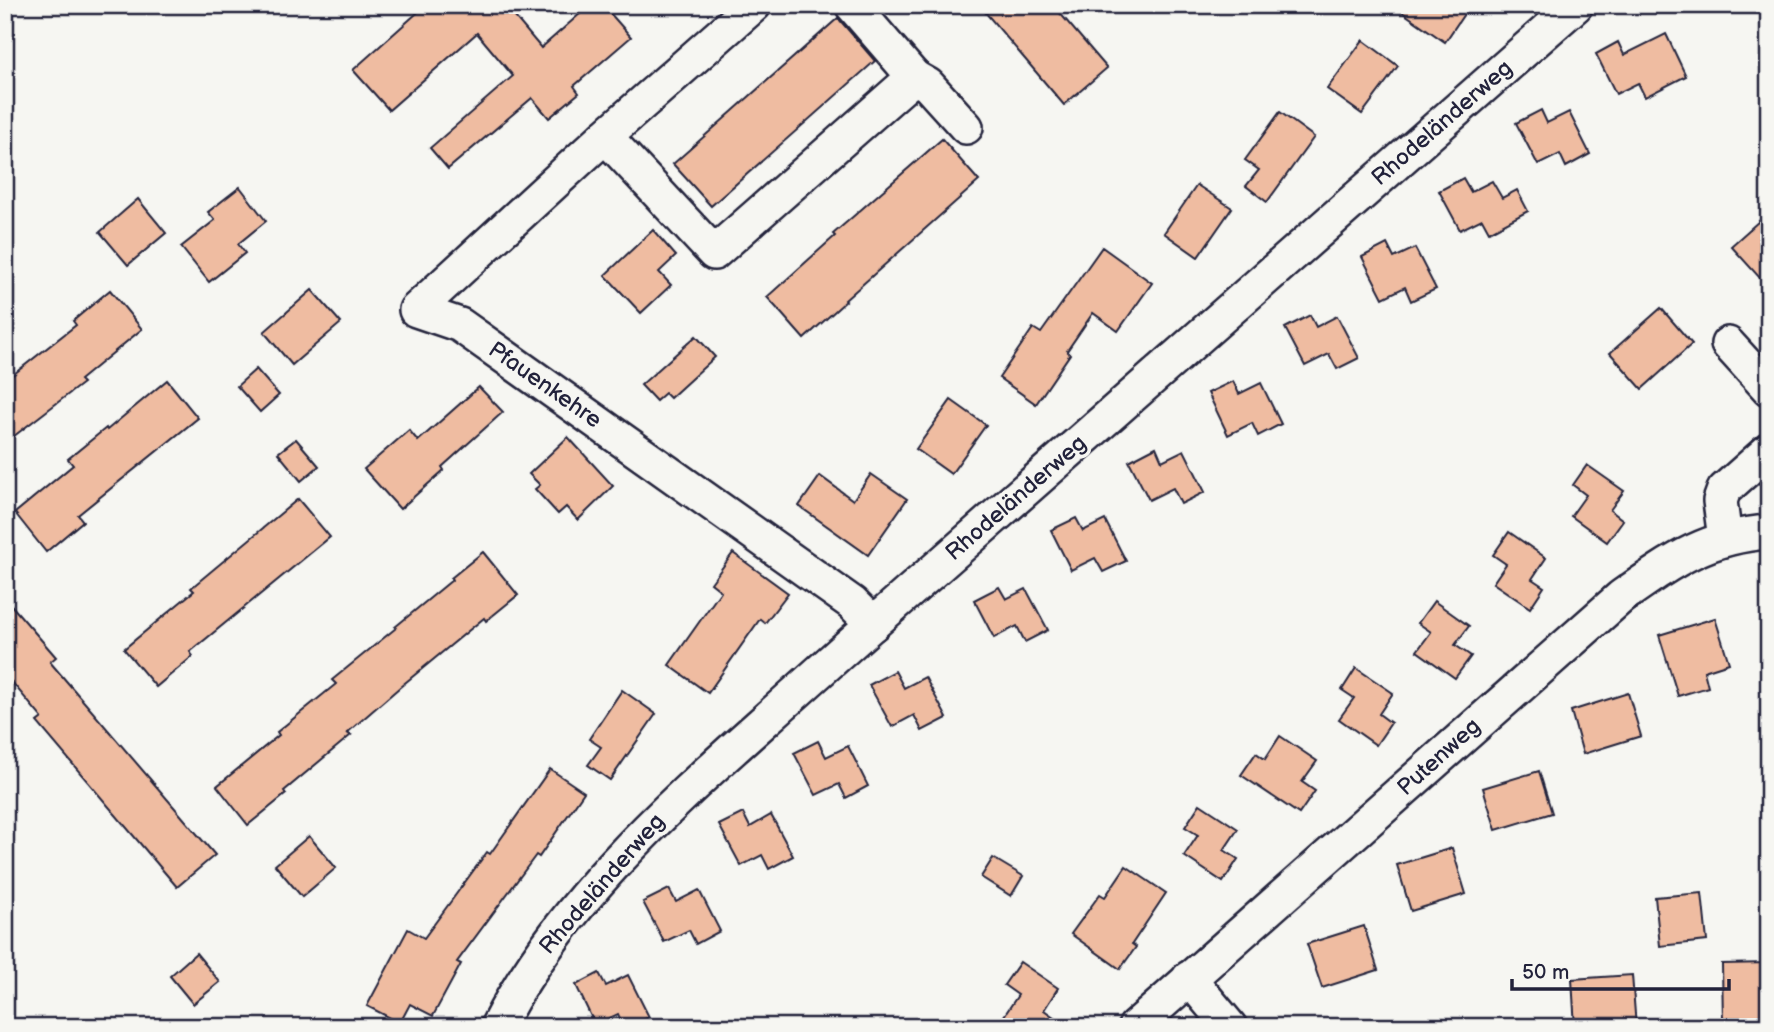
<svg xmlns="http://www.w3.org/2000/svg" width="1774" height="1032" viewBox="0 0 1774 1032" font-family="'Balsamiq Sans',sans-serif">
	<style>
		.building { fill: #efbca1; stroke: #22223b; stroke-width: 2 }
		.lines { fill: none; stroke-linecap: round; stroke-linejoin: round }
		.street-casing { stroke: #22223b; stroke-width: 38 }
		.street { stroke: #f6f6f2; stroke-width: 33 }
		.labels { text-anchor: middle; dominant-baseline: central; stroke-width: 7; stroke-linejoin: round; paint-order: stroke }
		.street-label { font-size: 23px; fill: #22223b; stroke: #f6f6f2 }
	</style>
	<rect width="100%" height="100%" fill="#f6f6f2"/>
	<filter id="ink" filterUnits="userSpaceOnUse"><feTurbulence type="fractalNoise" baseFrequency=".0143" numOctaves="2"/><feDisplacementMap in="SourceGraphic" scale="14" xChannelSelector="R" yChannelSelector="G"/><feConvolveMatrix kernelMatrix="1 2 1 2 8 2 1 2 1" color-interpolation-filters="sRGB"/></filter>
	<g filter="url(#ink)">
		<!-- building -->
		<g class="building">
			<path d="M426,5H505L541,48L590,5H603L631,37L574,86L579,93L549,118L532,98L448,169L430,148L513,76L477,33L389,110L353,70Z"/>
			<path d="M979,5H1053L1107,68L1064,105Z"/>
			<path d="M1392,5H1470L1445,42Z"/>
			<path d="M838,18L875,61L711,206L673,164Z"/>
			<path d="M1666,34L1686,76L1645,97L1638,83L1616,94L1596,54L1618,42L1624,55Z"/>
			<path d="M1363,40L1398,66L1362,114L1327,89Z"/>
			<path d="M1541,110L1547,123L1569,112L1590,154L1566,167L1560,154L1538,165L1516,123Z"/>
			<path d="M1280,112L1314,137L1267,202L1246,186L1259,170L1245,160Z"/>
			<path d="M942,139L979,181L845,300L846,301L804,339L767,297L835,236L833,234Z"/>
			<path d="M1463,178L1471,192L1492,181L1502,198L1517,190L1528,211L1489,232L1482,219L1460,230L1439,191Z"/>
			<path d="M1197,185L1232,208L1198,257L1164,233Z"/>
			<path d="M240,187L266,221L238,244L245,253L209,282L181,247L215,220L208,212Z"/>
			<path d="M138,199L166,233L128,265L100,232Z"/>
			<path d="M1769,212V288L1731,246Z"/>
			<path d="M653,230L676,256L659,272L671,285L641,313L605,275Z"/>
			<path d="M1387,244L1394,258L1415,248L1436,289L1411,301L1405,287L1383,298L1362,257Z"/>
			<path d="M1102,247L1152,283L1118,331L1093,313L1067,351L1070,354L1036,404L999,378L1033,328L1041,333Z"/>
			<path d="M110,290L142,329L80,380L83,383L5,443V381L76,325L73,321Z"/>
			<path d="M312,290L341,323L292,365L264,332Z"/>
			<path d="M1661,308L1692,344L1642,389L1610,353Z"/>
			<path d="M1310,315L1316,327L1337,316L1359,358L1337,369L1329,354L1305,366L1285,328Z"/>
			<path d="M696,336L715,357L670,398L665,393L656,401L641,385Z"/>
			<path d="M256,369L279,395L260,412L237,386Z"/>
			<path d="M167,380L198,418L78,515L83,521L46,552L15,513L73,465L68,459L106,428L107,430Z"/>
			<path d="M1233,381L1239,394L1261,383L1281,424L1258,436L1252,423L1228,435L1208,393Z"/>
			<path d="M479,387L503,412L442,467L444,470L400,509L364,469L409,430L418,441Z"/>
			<path d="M951,400L986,425L951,474L916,449Z"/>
			<path d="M568,437L613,486L578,520L566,507L558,514L535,489L540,485L529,474Z"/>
			<path d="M296,439L319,466L301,481L278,453Z"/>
			<path d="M1156,447L1162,461L1184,450L1205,492L1181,504L1173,488L1149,500L1129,461Z"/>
			<path d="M1587,465L1624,491L1610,510L1623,520L1607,542L1571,516L1586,495L1573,485Z"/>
			<path d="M871,474L907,499L868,555L799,506L820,476L853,500Z"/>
			<path d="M298,499L330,537L190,652L193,656L156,687L124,649L194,591L191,588Z"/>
			<path d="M1076,518L1083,531L1105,520L1126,561L1103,572L1095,558L1071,570L1051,530Z"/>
			<path d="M1509,532L1546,558L1532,579L1544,587L1530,608L1493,583L1506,564L1493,555Z"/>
			<path d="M483,552L518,595L486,621L484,618L400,687L347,733L351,735L284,791L286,794L248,825L217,786L279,735L277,732L336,684L332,680L396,628L395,627L452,580L451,578Z"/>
			<path d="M733,553L788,593L765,623L760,619L708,693L669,665L721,591L711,583Z"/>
			<path d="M999,587L1006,599L1026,589L1048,630L1025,642L1017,626L994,638L974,600Z"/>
			<path d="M5,598L56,657L50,662L215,855L177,887L37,722L42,718L5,674Z"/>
			<path d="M1434,601L1469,626L1455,645L1471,656L1455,678L1417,651L1431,632L1418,623Z"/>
			<path d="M1715,618L1729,663L1704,671L1708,687L1678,696L1659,635Z"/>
			<path d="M1356,668L1393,693L1379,714L1391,723L1376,745L1339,719L1354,698L1342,690Z"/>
			<path d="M895,671L904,688L925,677L947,718L922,731L914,715L892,727L869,685Z"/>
			<path d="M622,690L656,714L610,780L588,765L601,747L589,739Z"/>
			<path d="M1628,693L1641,736L1583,754L1571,711Z"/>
			<path d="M1280,736L1317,761L1302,782L1315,791L1299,814L1241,775L1256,753L1265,759Z"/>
			<path d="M818,741L826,757L848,746L868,786L846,798L839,784L816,795L794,753Z"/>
			<path d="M550,769L584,792L539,857L536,855L457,962L461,964L433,1016L410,1004L400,1023L367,1006L408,929L424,938L487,852L490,854Z"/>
			<path d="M1539,771L1552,813L1496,830L1483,788Z"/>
			<path d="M1200,804L1238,829L1224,850L1238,859L1223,882L1184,856L1198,835L1185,827Z"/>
			<path d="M743,813L750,827L771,815L793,856L769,869L762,855L741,866L719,825Z"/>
			<path d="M309,836L336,868L302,897L275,865Z"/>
			<path d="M1452,848L1466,894L1411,911L1397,865Z"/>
			<path d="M993,858L1023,876L1011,896L981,877Z"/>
			<path d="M1126,866L1166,893L1132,944L1136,947L1120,969L1071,934L1100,894L1105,897Z"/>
			<path d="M669,889L676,902L699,890L720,931L696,944L689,930L664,942L643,902Z"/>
			<path d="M1702,893L1707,941L1660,946L1655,897Z"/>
			<path d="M1364,926L1378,970L1322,988L1307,944Z"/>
			<path d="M196,953L220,982L193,1004L170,976Z"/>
			<path d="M1020,962L1058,988L1044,1010L1068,1027H1021L1004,1016L1018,995L1004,985Z"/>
			<path d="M1769,963V1022L1723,1023L1722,964Z"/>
			<path d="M599,973L606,986L628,975L649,1017L629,1027H624L618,1014L595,1025L576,985Z"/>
			<path d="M1632,975L1636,1027H1575L1572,979Z"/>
		</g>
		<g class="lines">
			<defs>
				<g id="street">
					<path d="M754,5L605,136L416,310L460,325L852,603L873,624"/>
					<path d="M914,77L928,85L966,127"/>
					<path d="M605,136L714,253L914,77L852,5"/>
					<path d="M1728,344L1769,389"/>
					<path d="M1725,539L1720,501L1724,490L1769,450"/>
					<path d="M1189,978L1230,1027"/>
					<path d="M497,1027C559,906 661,813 761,724C821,670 880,617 940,565C1152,378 1364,192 1576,5"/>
					<path d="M1135,1027L1621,597C1671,562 1706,536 1769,532"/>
				</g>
			</defs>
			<!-- street casing -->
			<use href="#street" class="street-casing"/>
			<!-- street -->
			<use href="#street" class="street"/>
		</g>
	</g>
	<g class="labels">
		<!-- street labels -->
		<g class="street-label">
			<text transform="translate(1442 123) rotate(-41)">Rhodeländerweg</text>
			<text transform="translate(545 385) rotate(35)">Pfauenkehre</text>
			<text transform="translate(1016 498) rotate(-41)">Rhodeländerweg</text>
			<text transform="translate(1439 757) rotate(-42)">Putenweg</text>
			<text transform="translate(602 884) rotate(-49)">Rhodeländerweg</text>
		</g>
	</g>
	<!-- margin -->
	<rect width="1774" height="1032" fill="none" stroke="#f6f6f2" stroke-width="28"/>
	<rect x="14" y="14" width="1746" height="1004" fill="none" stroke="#22223b" stroke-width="2.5" filter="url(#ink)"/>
	<!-- scale -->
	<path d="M1512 979v10h217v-10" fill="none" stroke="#22223b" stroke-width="3.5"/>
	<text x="1522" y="979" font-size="21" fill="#22223b" stroke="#f6f6f2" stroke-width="5" paint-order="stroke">50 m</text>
</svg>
